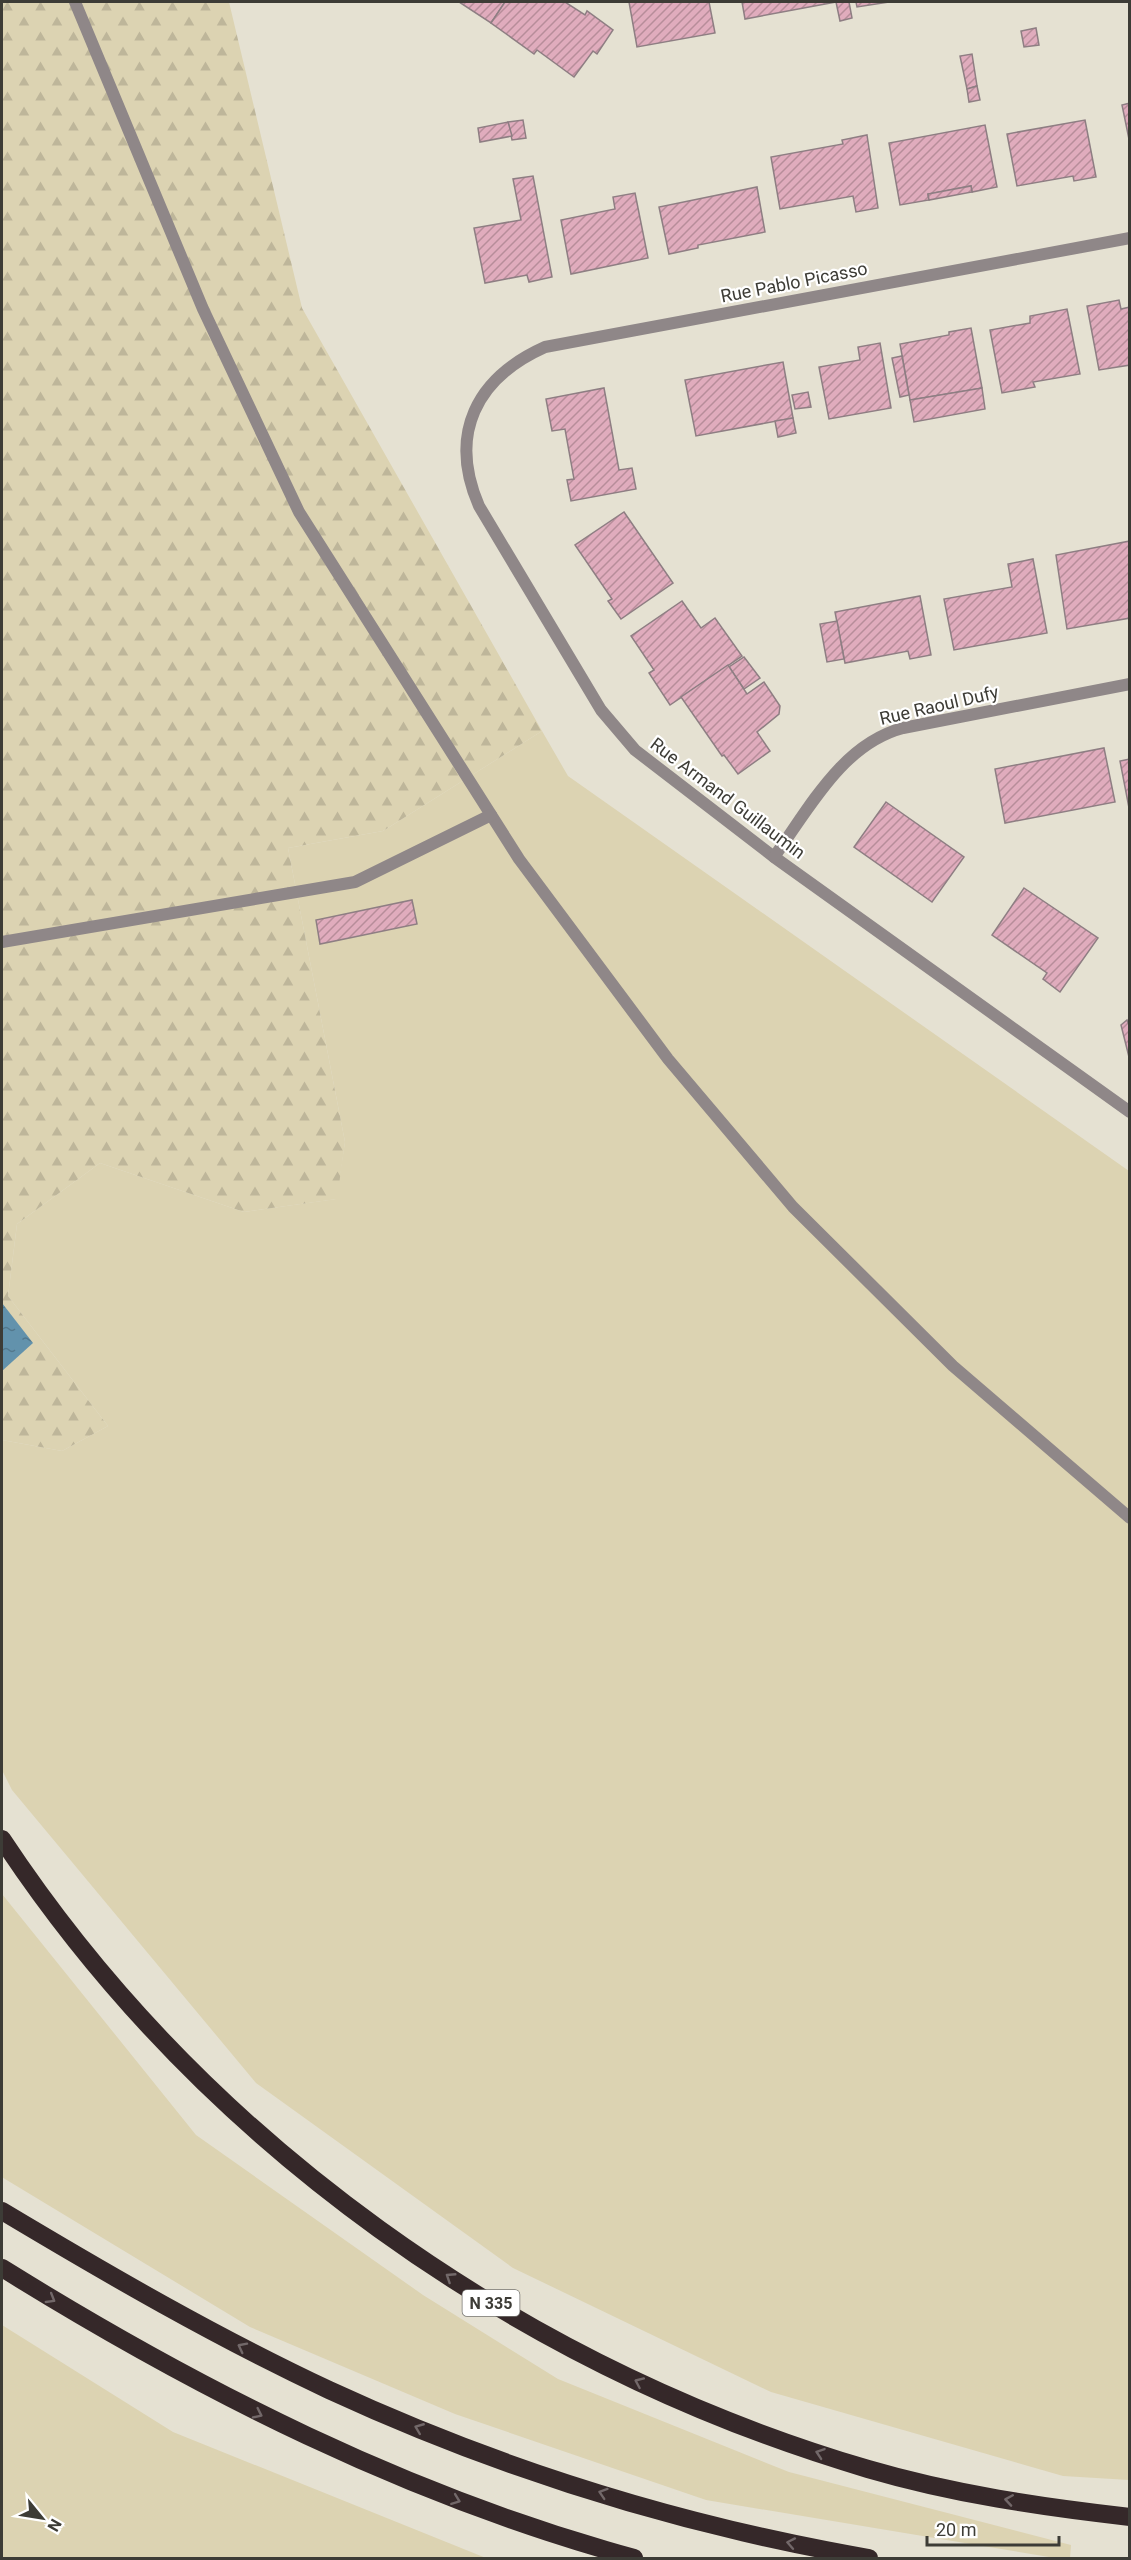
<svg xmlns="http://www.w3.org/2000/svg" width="1131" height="2560" viewBox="0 0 1131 2560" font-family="Roboto,sans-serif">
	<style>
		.grass { fill: #dcd3b2 }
		.forest { fill: url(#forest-firs) }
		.water { fill: url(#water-ripples) }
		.building { fill: url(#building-hatch); stroke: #8e7e83; stroke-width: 1.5 }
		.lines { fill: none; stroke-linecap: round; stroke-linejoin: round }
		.lane { stroke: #8f8788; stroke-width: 12 }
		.street { stroke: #8f8788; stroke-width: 12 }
		.highway { stroke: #352829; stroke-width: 18 }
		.oneway { stroke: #726869 }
		.labels { text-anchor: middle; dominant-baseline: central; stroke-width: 4.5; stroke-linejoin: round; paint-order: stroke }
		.shield { fill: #fff; stroke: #777672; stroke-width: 1.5 }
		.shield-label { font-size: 16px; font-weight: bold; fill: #3d3c36 }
		.street-label { font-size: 18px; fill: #3d3c36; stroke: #fff }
	</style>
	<defs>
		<pattern id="forest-firs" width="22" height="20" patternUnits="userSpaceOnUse" patternTransform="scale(1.5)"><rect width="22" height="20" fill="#dcd3b2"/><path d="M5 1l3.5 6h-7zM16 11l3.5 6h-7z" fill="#beb69a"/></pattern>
		<pattern id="water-ripples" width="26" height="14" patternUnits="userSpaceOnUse" patternTransform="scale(1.5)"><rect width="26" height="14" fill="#6292ac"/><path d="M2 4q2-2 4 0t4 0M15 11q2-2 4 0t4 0" fill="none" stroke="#52788d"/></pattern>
		<pattern id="building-hatch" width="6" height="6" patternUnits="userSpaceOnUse" patternTransform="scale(1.5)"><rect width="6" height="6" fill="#e0acbd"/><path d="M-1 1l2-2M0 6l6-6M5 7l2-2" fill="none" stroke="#b78d9a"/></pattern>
	</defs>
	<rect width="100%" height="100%" fill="#e5e1d2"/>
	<!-- grass -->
	<g class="grass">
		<path d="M542,731L568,776L1129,1171V2480L1063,2476L771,2392L513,2268L256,2083L12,1790L2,1770V1440L62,1451L108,1426L8,1296L17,1224L100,1163L244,1212L336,1199L345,1142L288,848L383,831Z"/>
		<path d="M2,1894L196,2135L423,2295L558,2379L789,2472L1071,2545L1070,2558H1055L706,2500L455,2414L250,2327L5,2179L2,2177Z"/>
		<path d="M2,2325L173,2432L486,2558H2Z"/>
	</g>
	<!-- forest -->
	<path class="forest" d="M2,2H229L302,308L542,731L383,831L288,848L345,1142L337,1199L244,1212L100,1163L17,1224L8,1296L108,1426L62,1451L2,1440Z"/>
	<!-- water -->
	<path class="water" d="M2,1303L33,1343L2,1371Z"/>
	<!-- building -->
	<g class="building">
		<path d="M459,2H505L491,23Z"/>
		<path d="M505,2H565L585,15L587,11L613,30L597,54L593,51L574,77L537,50L534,54L491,23Z"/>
		<path d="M629,2H709L715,33L637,47Z"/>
		<path d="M742,2H836L745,19Z"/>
		<path d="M836,2H849L852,18L840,21Z"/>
		<path d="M856,2H889L857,7Z"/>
		<path d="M1036,28L1039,45L1024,47L1021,31Z"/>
		<path d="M972,54L977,86L967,89L960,56Z"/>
		<path d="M977,86L980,100L969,102L967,89Z"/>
		<path d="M1130,103V144L1122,105Z"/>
		<path d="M523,120L526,138L512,140L508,122Z"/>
		<path d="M1085,120L1096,177L1074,181L1073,176L1017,186L1007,134Z"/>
		<path d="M508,122L512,136L480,142L478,128Z"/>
		<path d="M985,125L997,187L972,192L971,186L928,194L929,200L900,205L889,143Z"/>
		<path d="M867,135L878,208L856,212L853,196L780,209L771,157L843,144L842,140Z"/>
		<path d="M533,176L552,277L529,282L527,275L485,283L474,228L521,220L513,179Z"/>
		<path d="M971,186L972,192L929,200L928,194Z"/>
		<path d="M757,187L765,232L698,245V248L669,254L659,207Z"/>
		<path d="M635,193L648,258L571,274L561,220L615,209L613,197Z"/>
		<path d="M1119,300L1121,309L1130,307V365L1099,370L1087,306Z"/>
		<path d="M1067,309L1080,374L1033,382L1035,387L1002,393L990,330L1030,323V316Z"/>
		<path d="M971,328L982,388L910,400L900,344L949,335V332Z"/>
		<path d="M880,343L891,408L829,419L819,367L860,360L858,347Z"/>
		<path d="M902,356L909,395L900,397L892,358Z"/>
		<path d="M783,362L793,418L696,436L685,380Z"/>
		<path d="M604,388L619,470L632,468L636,489L571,501L567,480L574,479L565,429L552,431L546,399Z"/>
		<path d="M982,388L985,409L914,422L910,400Z"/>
		<path d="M808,392L811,407L795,409L792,395Z"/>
		<path d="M793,418L796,433L778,437L775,421Z"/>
		<path d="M624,512L673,583L621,619L608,601L612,599L575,545Z"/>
		<path d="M1130,541V618L1067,629L1056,555Z"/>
		<path d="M1033,559L1047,633L954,650L944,599L1012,587L1008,564Z"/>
		<path d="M920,596L931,655L910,659L908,651L845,663L835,612Z"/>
		<path d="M682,601L701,628L715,618L742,656L670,705L649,673L654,670L631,636Z"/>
		<path d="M837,621L844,659L827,662L820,624Z"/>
		<path d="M744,657L760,678L744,689L729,667Z"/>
		<path d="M728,665L747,694L764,682L780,706L779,714L757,732L770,751L738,774L724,755L722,756L681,697Z"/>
		<path d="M1104,748L1115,802L1005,823L995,769Z"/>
		<path d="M1130,759V813L1120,761Z"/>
		<path d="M886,802L964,857L932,902L854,847Z"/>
		<path d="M1024,888L1098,938L1060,992L1043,979L1047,973L992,935Z"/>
		<path d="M412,900L417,924L320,944L316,920Z"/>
		<path d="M1127,1020L1130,1028V1061L1121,1025Z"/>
	</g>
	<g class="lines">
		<!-- lane -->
		<g class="lane">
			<path d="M75,2L203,309L299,512L519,859L668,1059L793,1207L953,1366L1130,1518"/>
			<path d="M2,942L355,882L491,815"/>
		</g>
		<!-- street -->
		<g class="street">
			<path d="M1130,238L545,347C476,378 448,434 479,506L601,710L635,750L774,857L1130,1112"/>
			<path d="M774,857C809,809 842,744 903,728L1130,684"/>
		</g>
		<!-- highway -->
		<g class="highway">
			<path d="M2,1839C203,2143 519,2366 868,2469C953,2494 1042,2507 1130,2517"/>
			<path d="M2,2211C109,2275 216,2337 329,2390C500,2469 684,2526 869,2558"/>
			<path d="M2,2268C200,2391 408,2496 634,2558"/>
		</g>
	</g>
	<!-- one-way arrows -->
	<defs><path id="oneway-chevron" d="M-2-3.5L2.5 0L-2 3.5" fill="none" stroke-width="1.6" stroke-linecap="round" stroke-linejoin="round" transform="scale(1.5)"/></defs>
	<g class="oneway">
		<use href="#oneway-chevron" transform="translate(450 2277) rotate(-147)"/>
		<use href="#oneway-chevron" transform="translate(51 2299) rotate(31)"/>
		<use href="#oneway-chevron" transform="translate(242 2347) rotate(-153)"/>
		<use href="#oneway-chevron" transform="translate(639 2382) rotate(-156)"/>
		<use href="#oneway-chevron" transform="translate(258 2414) rotate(26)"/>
		<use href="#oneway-chevron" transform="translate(419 2428) rotate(-158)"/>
		<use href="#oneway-chevron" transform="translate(820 2453) rotate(-161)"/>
		<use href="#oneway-chevron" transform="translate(603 2493) rotate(-162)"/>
		<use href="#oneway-chevron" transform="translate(456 2500) rotate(21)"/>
		<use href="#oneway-chevron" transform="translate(1009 2500) rotate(-171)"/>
		<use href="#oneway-chevron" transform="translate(791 2543) rotate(-169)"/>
	</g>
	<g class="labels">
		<!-- shield labels -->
		<rect class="shield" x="462.5" y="2290" width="57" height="26" rx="4.5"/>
		<g class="shield-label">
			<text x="491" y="2303">N 335</text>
		</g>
		<!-- street labels -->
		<g class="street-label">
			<text transform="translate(794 282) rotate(-11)">Rue Pablo Picasso</text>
			<text transform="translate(939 705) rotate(-13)">Rue Raoul Dufy</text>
			<text transform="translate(728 798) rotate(37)">Rue Armand Guillaumin</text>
		</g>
	</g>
	<!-- border -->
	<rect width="1131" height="2560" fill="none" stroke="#3d3c36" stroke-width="6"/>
	<!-- north arrow -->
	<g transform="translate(42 2518) rotate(120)" stroke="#ffffff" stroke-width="4.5" paint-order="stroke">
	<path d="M0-4.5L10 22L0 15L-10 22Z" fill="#3d3c36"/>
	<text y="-9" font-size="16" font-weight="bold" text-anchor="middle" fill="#3d3c36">N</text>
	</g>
	<!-- scale -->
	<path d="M927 2536v9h132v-9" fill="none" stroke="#3d3c36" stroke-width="3"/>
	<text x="936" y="2536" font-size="18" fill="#3d3c36" stroke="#ffffff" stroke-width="4.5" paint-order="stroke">20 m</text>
</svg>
